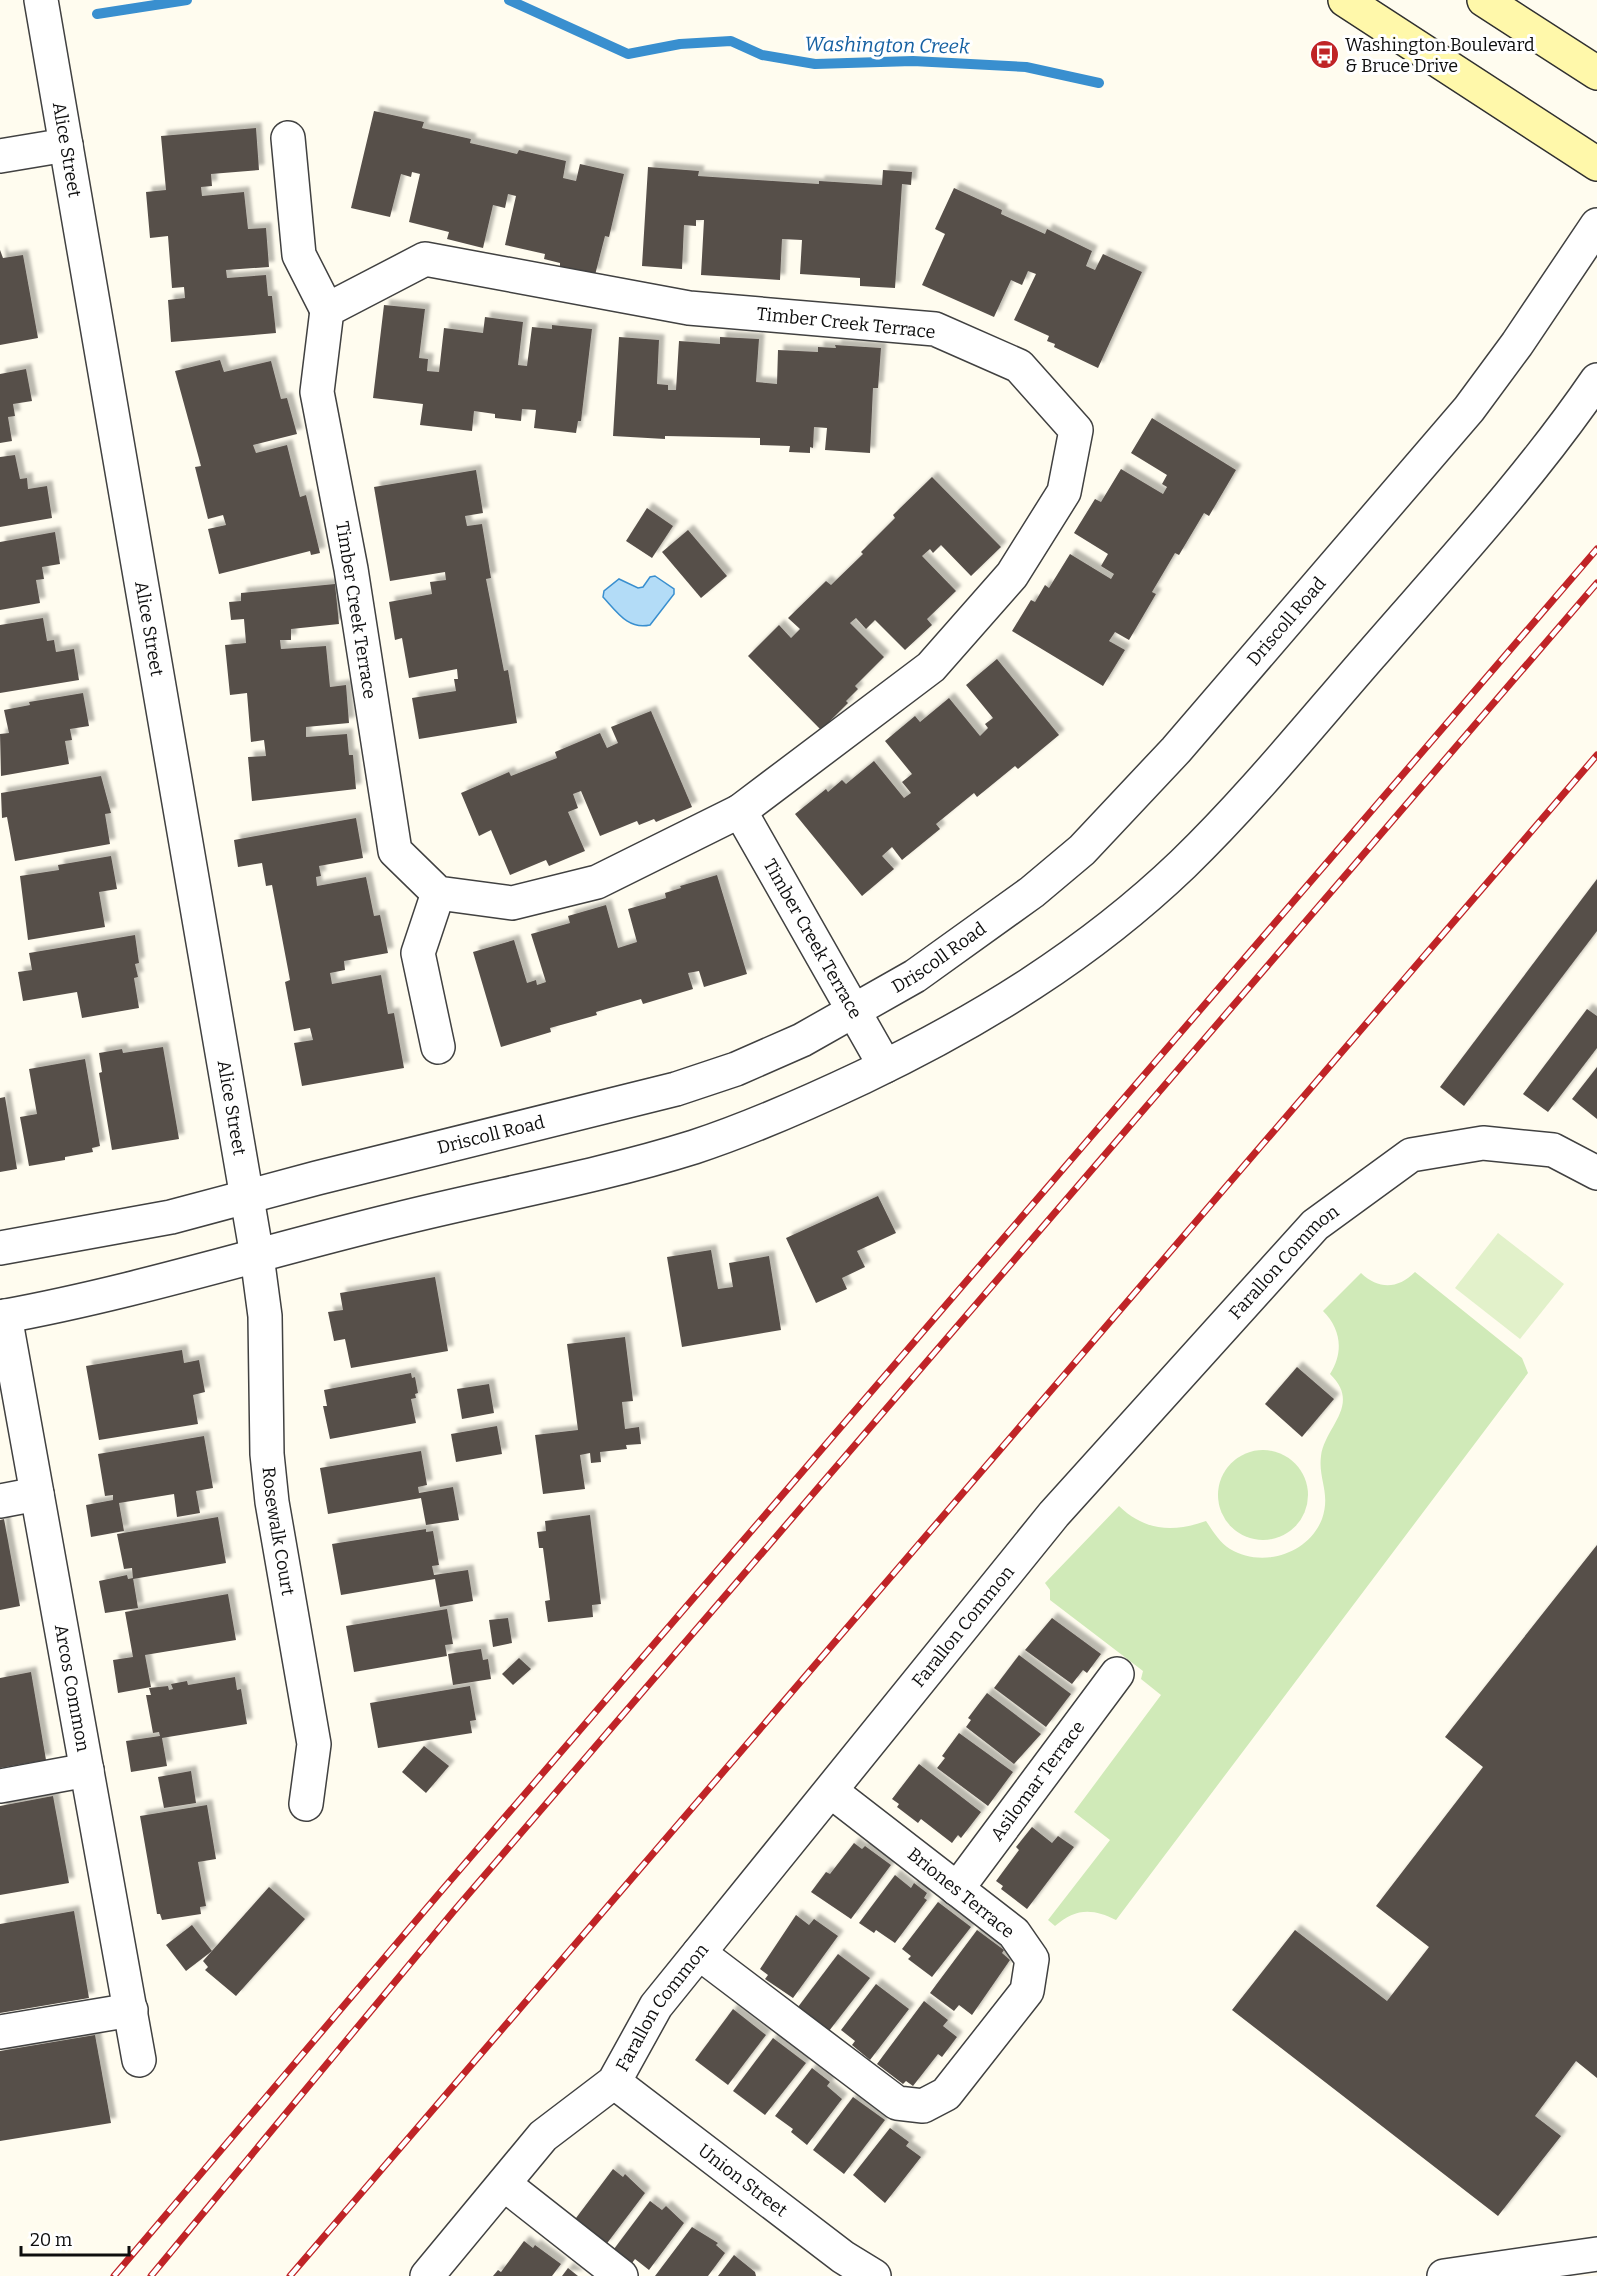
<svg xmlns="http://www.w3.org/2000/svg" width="1597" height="2276" viewBox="0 0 1597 2276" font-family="Bitter,serif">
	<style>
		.green { fill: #d0eab8 }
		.pitch { fill: #e2f1ca }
		.water { fill: #b3dcf7; stroke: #398fcf; stroke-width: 1.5 }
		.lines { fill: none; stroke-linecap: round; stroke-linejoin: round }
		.stream { stroke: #398fcf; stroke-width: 10 }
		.building { fill: #574f4a; filter: url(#shadow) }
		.minor-casing { stroke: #414141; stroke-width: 36 }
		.tertiary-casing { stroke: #414141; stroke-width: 36 }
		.secondary-casing { stroke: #303030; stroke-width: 36 }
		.minor { stroke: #fff; stroke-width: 33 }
		.tertiary { stroke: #fff; stroke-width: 33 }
		.secondary { stroke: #fff8aa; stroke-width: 33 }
		.rail-casing { stroke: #c02427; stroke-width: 7 }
		.rail { stroke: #fff; stroke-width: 4.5; stroke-dasharray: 14; stroke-linecap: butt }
		.labels { text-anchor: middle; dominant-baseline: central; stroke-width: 6; stroke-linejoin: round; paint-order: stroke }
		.poi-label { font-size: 18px; fill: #0e0e0e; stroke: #fff; text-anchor: start }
		.street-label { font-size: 18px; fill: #0e0e0e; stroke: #fff }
		.water-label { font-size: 20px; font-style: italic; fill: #1560a2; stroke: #fff }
	</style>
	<defs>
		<filter id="shadow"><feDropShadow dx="5.5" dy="-5.5" stdDeviation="1.5" flood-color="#0004"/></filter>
	</defs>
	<rect width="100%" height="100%" fill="#fffcef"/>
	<!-- green -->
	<g class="green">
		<path d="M1415,1272L1522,1358L1528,1373L1116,1920C1093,1908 1075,1908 1055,1926L1048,1920L1110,1840L1074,1812L1161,1695L1141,1679L1143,1671L1050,1600V1590L1045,1583L1119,1506C1145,1531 1173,1533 1206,1521C1213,1531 1219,1542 1230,1549C1261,1568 1308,1555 1322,1519C1331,1493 1318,1479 1321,1456C1325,1426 1362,1405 1330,1374C1344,1352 1341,1329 1323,1311L1361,1273C1379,1290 1398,1289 1415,1272Z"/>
		<circle cx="1263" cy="1495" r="45"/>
	</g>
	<!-- pitch -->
	<path class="pitch" d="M1498,1233L1564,1284L1520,1339L1455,1288Z"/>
	<!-- water -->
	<path class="water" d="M655,576L674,589V594L650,625C628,630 617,612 603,597L604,591L619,579L638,588L643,587L650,577Z"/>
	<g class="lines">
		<!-- stream -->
		<g class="stream">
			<path d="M509,0L628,54L680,44L731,41L762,55L815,64L913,61L1026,67L1099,83"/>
			<path d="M97,14L187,0"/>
		</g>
	</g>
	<!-- building -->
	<g class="building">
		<path d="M374,111L424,122L422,128L471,139L470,143L517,154L519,150L566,161L563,178L576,181L580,164L624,174L609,237L605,236L595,275L560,267V263L544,259L545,254L505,245L516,196L508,194L505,208L493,205L483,248L447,239L449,232L409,222L420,174L412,172L411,177L401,174L390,217L351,208Z"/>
		<path d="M256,128L259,170L211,174L212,186L201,187L202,196L244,192L248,229L266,228L269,267L226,270L227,278L266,275L268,296H272L276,333L171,342L168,300L185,298L184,287L172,288L168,236L150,238L146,192L166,190L161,136Z"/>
		<path d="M648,167L699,171L698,176L819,184V181L882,185L883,170L912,172L911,185L902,184L895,288L860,286V278L800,274L802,240L782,239L780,280L701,275L704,220H696V226L684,225L682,269L642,266Z"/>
		<path d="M954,188L1002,210L1001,214L1045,234L1047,229L1092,251L1086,266L1095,270L1103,254L1142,272L1098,368L1054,347L1055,344L1047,341L1049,336L1014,320L1036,274L1028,271L1022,285L1011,280L994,317L922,285L945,234L935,229Z"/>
		<path d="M0,250L3,258L23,255L38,338L0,345Z"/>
		<path d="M384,305L425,309L419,358L428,359L427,371L439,372L444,328L483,333L485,317L523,322L518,365L527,366L532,327L552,329V325L592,329L581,421H578L576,433L534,428L536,410L522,409L521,421L495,418V414L474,411L472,431L420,425L423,404L373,398Z"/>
		<path d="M619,337L659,340L657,384L668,385V390H676L679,341L720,344V337L759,339L756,382L777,384L778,350L818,352V347L836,348L835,345L881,348L878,388H873L870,453L825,450L827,428L814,427L813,448L810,447V453L789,452L790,446L760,445V438L665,436V439L613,436Z"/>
		<path d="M220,360L224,372L271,361L281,399L287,398L297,434L253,445L256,453L287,445L300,497L306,495L320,553L311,555L310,551L219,574L208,529L226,525L223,515L208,519L195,467L201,466L175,371Z"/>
		<path d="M26,369L32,401L13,404L15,416L8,417L12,441L0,443V374Z"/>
		<path d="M1152,418L1236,470L1209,516L1204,513L1179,555L1175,553L1152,592L1156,594L1129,640L1115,632L1109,641L1125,650L1103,686L1012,631L1031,600L1035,602L1045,585L1049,588L1070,554L1111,579L1114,574L1101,566L1108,554L1074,533L1095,499L1101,502L1121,469L1163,494L1167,487L1162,484L1167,475L1131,453Z"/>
		<path d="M15,455L20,479L27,478L28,489L47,486L52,518L0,527V457Z"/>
		<path d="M476,470L483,513L465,516L467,526L482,524L491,578L486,579L504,671L508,670L517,723L419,739L412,698L456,691L454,679H458L457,669L409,678L402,638L395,640L389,602L432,594L430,582L446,580L445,572L390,581L374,487Z"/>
		<path d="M932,477L1001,547L971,576L941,545L933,553L930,549L922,556L956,591L927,619L932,625L905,650L875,620L866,629L856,618L850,623L884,657L855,686L858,689L846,701L848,703L821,730L748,656L779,625L791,638L800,629L788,618L826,581L831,585L863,554L861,552L895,518L893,515Z"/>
		<path d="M647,508L673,526L652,558L626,541Z"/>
		<path d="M688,530L727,576L701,598L662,552Z"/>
		<path d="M55,532L60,564L42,567L44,579L36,580L40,603L0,610V542Z"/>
		<path d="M335,584L339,624L291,629V640H280L281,649L326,646L330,687L346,685L349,723L306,727V737L347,734L349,755H353L356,789L252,801L248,757L266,756L264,740L251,742L247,693L230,695L225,645L246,643L244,619L231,620L229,602L241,601V593Z"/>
		<path d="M43,618L47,641L54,640L56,652L74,649L79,680L0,693V625Z"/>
		<path d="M997,659L1059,735L1018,769L1015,766L977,797L974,793L936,824L940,829L902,860L892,847L882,856L894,869L862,896L795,814L826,789L828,792L842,780L846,784L874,761L904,798L911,793L902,782L912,774L885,741L915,716L920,722L949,698L980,736L988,728L985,724L993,718L966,685Z"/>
		<path d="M83,693L89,726L70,729L72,740L65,741L69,764L1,776L0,734L9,733L4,710L30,705L29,702Z"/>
		<path d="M651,711L692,807L656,822L654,819L639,825L637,821L600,836L581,791L573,794L578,808L568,812L585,851L549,866L546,860L510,875L491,830L479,836L461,793L509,772L511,776L557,758L555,752L600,733L607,748L618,743L611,727Z"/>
		<path d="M101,776L111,813L105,814L110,844L15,861L7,817L2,818L1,793Z"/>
		<path d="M356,818L363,858L319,866L321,876L316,877L317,886L366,877L374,916L380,915L388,953L344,961L345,970L330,973L332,984L381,975L388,1014L394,1013L404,1068L302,1086L294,1043L313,1040L310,1028L294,1031L285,982L290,980L272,885L266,886L262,863L238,867L234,840Z"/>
		<path d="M111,856L117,889L99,892L105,927L28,940L20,876L59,870L58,865Z"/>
		<path d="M717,875L747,974L704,987L699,971L688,973L693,989L643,1004L641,999L596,1012L597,1015L550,1028L551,1032L501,1047L473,952L514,940L527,983L536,980L537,985L546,982L531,934L570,923L568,916L606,905L618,948L637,942L628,909L666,898L665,893L681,888L680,886Z"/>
		<path d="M1597,879V931L1464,1106L1440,1087Z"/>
		<path d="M135,935L139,963L135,964L138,977L134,978L139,1008L82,1018L77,992L23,1001L18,972L32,970L29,953Z"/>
		<path d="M1587,1009L1597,1016V1048L1548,1112L1523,1094Z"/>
		<path d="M163,1047L179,1139L112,1150L99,1073L102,1072L99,1053L122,1049L123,1053Z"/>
		<path d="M85,1059L100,1146L92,1148L93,1152L65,1157V1160L29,1166L20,1117L37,1114L29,1069Z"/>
		<path d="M1597,1067V1119L1572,1099Z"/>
		<path d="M5,1097L17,1169L0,1172V1098Z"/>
		<path d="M878,1196L896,1233L857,1251L865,1267L842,1278L847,1289L816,1303L786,1238Z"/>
		<path d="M711,1250L718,1289L733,1287L729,1263L769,1256L781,1330L682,1347L667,1257Z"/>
		<path d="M435,1277L448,1351L351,1368L345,1339L334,1341L328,1312L343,1310L340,1293Z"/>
		<path d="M625,1337L633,1401L622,1402L625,1429L639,1427L641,1444L626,1445L627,1449L600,1452L601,1462L591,1463L590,1453L580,1455L585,1489L543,1494L535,1435L578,1430L567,1344Z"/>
		<path d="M182,1350L184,1363L199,1360L205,1392L193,1395L198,1424L99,1440L86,1366Z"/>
		<path d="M1297,1367L1334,1399L1302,1437L1265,1404Z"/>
		<path d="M411,1373L412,1378L415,1377L418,1393L415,1394L416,1398L411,1399L416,1423L330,1439L323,1406H327L324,1390Z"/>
		<path d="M489,1384L494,1413L462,1419L457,1389Z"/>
		<path d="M497,1426L502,1454L456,1462L451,1434Z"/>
		<path d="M204,1436L213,1488L196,1491L200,1513L177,1517L174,1494L119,1503L124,1531L91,1537L86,1505L113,1500V1495L105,1496L98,1454Z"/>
		<path d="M421,1451L427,1485L418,1487L419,1493L453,1487L459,1520L426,1525L421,1498L328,1514L320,1468Z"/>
		<path d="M590,1515L601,1604L592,1605L593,1617L548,1622L545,1601L550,1600L543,1548H539L537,1532L546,1531L545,1521Z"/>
		<path d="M218,1517L226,1563L133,1579L132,1568L124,1569L117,1534Z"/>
		<path d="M4,1519L20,1606L0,1610V1520Z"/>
		<path d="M426,1529V1532L433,1531L439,1565L432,1566L434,1575L468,1570L473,1601L440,1607L435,1579L341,1595L332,1544Z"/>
		<path d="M1597,1545V2078L1576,2061L1535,2116L1561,2136L1498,2216L1232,2010L1295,1930L1387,2001L1429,1947L1376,1906L1483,1767L1445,1737Z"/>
		<path d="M127,1575L128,1579L133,1578L138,1608L105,1613L99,1581Z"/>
		<path d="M228,1594L236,1640L145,1655L151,1687L118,1693L113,1660L133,1657L125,1612Z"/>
		<path d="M447,1609L453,1644L445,1645L447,1656L354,1672L346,1626Z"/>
		<path d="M508,1618L512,1643L493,1647L489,1620Z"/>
		<path d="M1052,1618L1101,1654L1087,1673L1083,1670L1072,1684L1025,1650Z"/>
		<path d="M481,1649L483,1660L488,1659L491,1679L453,1685L448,1654Z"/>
		<path d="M1019,1655L1071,1694L1046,1727L994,1688Z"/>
		<path d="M519,1658L531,1669L513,1685L502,1674Z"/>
		<path d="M31,1672L46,1760L0,1768V1678Z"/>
		<path d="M235,1677L237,1690L241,1689L247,1724L162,1738L167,1766L131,1772L126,1741L160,1736L159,1732L153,1733L146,1695H151L149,1688L168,1686L169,1690L173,1689L171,1684L187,1681L188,1685Z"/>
		<path d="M470,1686L476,1720L470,1721L472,1733L378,1748L370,1703Z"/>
		<path d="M987,1693L1041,1734L1014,1764L966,1727L971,1720L968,1718Z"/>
		<path d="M959,1733L1013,1772L988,1806L937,1768L945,1758L942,1756Z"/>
		<path d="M424,1746L449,1766L426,1793L402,1772Z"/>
		<path d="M919,1764L981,1812L961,1838L958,1835L952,1843L921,1819L918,1823L897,1807L899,1804L892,1799Z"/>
		<path d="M191,1771L196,1803L164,1808L158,1777Z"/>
		<path d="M53,1796L69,1883L0,1895V1806Z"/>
		<path d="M207,1805L216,1859L198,1862L206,1906L200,1907L201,1914L162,1920L160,1914H157L140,1816Z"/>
		<path d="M1032,1827L1052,1843L1058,1836L1074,1847L1027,1909L1001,1889L1003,1886L996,1881L1019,1850L1016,1847Z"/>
		<path d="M854,1843L862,1849L865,1846L891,1865L851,1919L811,1892L826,1872L830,1874Z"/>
		<path d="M895,1875L911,1888L914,1883L927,1893L924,1898L927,1900L895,1943L876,1930L874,1933L859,1923Z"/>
		<path d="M269,1887L305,1919L236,1996L205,1970L208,1967L203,1961Z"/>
		<path d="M938,1902L971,1927L932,1977L908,1959L911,1956L902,1949Z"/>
		<path d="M74,1911L89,1998L0,2013V1924Z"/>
		<path d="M796,1915L809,1925L814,1919L838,1936L793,1998L765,1979L768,1975L760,1969Z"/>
		<path d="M192,1925L212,1951L186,1971L166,1945Z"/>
		<path d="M977,1930L1004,1950L1002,1953L1010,1960L972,2015L959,2005L954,2011L930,1993Z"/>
		<path d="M838,1954L870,1978L829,2031L798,2007Z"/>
		<path d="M876,1984L909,2009L870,2060L852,2045L855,2041L841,2030Z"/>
		<path d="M924,2001L948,2020L943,2026L957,2037L942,2057L938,2054L913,2086L906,2081L903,2084L877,2064Z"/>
		<path d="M733,2009L766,2035L728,2085L695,2060Z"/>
		<path d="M95,2035L111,2123L0,2141V2051Z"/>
		<path d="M773,2038L806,2063L765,2115L733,2091Z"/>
		<path d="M812,2068L830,2082L827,2086L842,2099L807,2145L791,2132L793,2129L775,2116Z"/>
		<path d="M853,2097L885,2120L844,2174L813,2150Z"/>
		<path d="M890,2128L909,2142L906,2146L921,2157L885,2203L853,2175Z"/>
		<path d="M613,2169L623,2177L625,2174L645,2193L605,2246L573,2222Z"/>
		<path d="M650,2201L662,2210L666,2206L684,2223L649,2270L635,2259L632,2263L614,2249Z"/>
		<path d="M692,2227L718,2243L716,2245L725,2253L708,2276H655Z"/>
		<path d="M524,2241L533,2248L535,2245L561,2264L552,2276H493L498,2270L501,2272Z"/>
		<path d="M734,2255L755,2272L756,2276H718Z"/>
		<path d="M568,2268L578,2276H562Z"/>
	</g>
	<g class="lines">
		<defs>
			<g id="minor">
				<path id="s1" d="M41,0L257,1256L265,1316L267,1454L272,1502L314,1744L306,1804"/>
				<path d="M288,138L299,255L327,310"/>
				<path d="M0,156L66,145"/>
				<path d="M425,259L689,308L935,329L1019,366L1076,430L1064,492L1012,575L931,667L740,811L597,882L512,903L438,893L395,851L351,569L317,392L327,310Z"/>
				<path id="s2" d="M740,811L885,1066"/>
				<path d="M438,1047L418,953L438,893"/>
				<path id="s3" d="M5,1316L139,2060"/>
				<path d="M0,1501L37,1494"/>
				<path d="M0,1786L87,1770"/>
				<path id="s4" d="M957,1889L1117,1674"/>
				<path d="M699,1953L897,2103L923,2106L946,2094L1027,1991L1032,1959L1014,1933L832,1792"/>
				<path d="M0,2032L131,2010"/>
				<path id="s5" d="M614,2082L843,2257L874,2276"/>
				<path d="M504,2184L621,2276"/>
				<path id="s6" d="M427,2276L543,2136L614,2082L656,2006L1054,1514L1315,1225L1411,1155L1483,1143L1553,1150L1597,1173"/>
				<path d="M1444,2276L1597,2254"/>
			</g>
			<g id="tertiary">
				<path id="s7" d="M0,1248L171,1217L317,1178L676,1089L736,1069L802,1040L915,976L1032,892L1082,850L1176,750L1469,409L1517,344L1597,225"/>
				<path d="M0,1317C133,1293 262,1252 394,1220C493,1195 595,1178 694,1147C752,1128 808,1103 863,1077C980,1021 1089,954 1183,864C1250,799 1309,726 1370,656C1448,566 1530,478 1597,380"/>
			</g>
			<g id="secondary">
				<path d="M1345,0L1597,164"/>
				<path d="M1484,0L1597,73"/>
			</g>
		</defs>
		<!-- minor casing -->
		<use href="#minor" class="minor-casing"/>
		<!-- tertiary casing -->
		<use href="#tertiary" class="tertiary-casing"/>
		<!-- secondary casing -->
		<use href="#secondary" class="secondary-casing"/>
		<!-- minor -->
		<use href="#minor" class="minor"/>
		<!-- tertiary -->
		<use href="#tertiary" class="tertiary"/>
		<!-- secondary -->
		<use href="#secondary" class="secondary"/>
		<defs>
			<g id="rail">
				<path d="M114,2276L437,1896L1597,549"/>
				<path d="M151,2276L453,1912L1597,583"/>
				<path d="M290,2276L1597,755"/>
			</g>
		</defs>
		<!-- rail casing -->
		<use href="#rail" class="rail-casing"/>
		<!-- rail -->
		<use href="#rail" class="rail"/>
	</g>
	<!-- icons -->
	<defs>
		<symbol id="bus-disc" viewBox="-11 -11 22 22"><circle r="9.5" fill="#c02427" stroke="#fff"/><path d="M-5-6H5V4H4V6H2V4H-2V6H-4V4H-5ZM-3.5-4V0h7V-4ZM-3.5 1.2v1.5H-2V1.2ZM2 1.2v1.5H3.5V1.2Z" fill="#fff"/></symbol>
	</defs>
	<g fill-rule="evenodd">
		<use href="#bus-disc" x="1308" y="38" width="33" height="33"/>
	</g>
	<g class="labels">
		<!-- poi labels -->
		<g class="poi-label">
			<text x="1345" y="45">Washington Boulevard<tspan x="1345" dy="21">&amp; Bruce Drive</tspan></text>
		</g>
		<!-- street labels -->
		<g class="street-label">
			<text stroke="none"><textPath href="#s1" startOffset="152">Alice Street</textPath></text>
			<text transform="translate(846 323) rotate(6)">Timber Creek Terrace</text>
			<text transform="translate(356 610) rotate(81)">Timber Creek Terrace</text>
			<text stroke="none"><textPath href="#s7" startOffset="1476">Driscoll Road</textPath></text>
			<text stroke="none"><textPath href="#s1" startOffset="638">Alice Street</textPath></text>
			<text stroke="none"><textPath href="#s2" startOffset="147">Timber Creek Terrace</textPath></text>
			<text stroke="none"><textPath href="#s7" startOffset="990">Driscoll Road</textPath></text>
			<text stroke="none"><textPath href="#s1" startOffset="1124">Alice Street</textPath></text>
			<text stroke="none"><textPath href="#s7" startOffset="504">Driscoll Road</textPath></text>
			<text stroke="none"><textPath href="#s6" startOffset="1332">Farallon Common</textPath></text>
			<text stroke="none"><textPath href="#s1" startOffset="1551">Rosewalk Court</textPath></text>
			<text stroke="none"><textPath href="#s6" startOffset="846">Farallon Common</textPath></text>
			<text stroke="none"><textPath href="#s3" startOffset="378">Arcos Common</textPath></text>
			<text stroke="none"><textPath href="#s4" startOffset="135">Asilomar Terrace</textPath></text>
			<text transform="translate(961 1893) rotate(39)">Briones Terrace</text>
			<text stroke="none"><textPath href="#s6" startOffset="360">Farallon Common</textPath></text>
			<text stroke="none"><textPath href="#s5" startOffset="162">Union Street</textPath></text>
		</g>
		<!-- water labels -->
		<g class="water-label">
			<text transform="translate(887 45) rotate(1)">Washington Creek</text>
		</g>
	</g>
	<!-- scale -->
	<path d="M21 2246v9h108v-9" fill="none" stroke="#0e0e0e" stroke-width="3"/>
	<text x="30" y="2246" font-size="18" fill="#0e0e0e" stroke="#ffffff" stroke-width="4.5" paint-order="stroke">20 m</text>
</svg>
